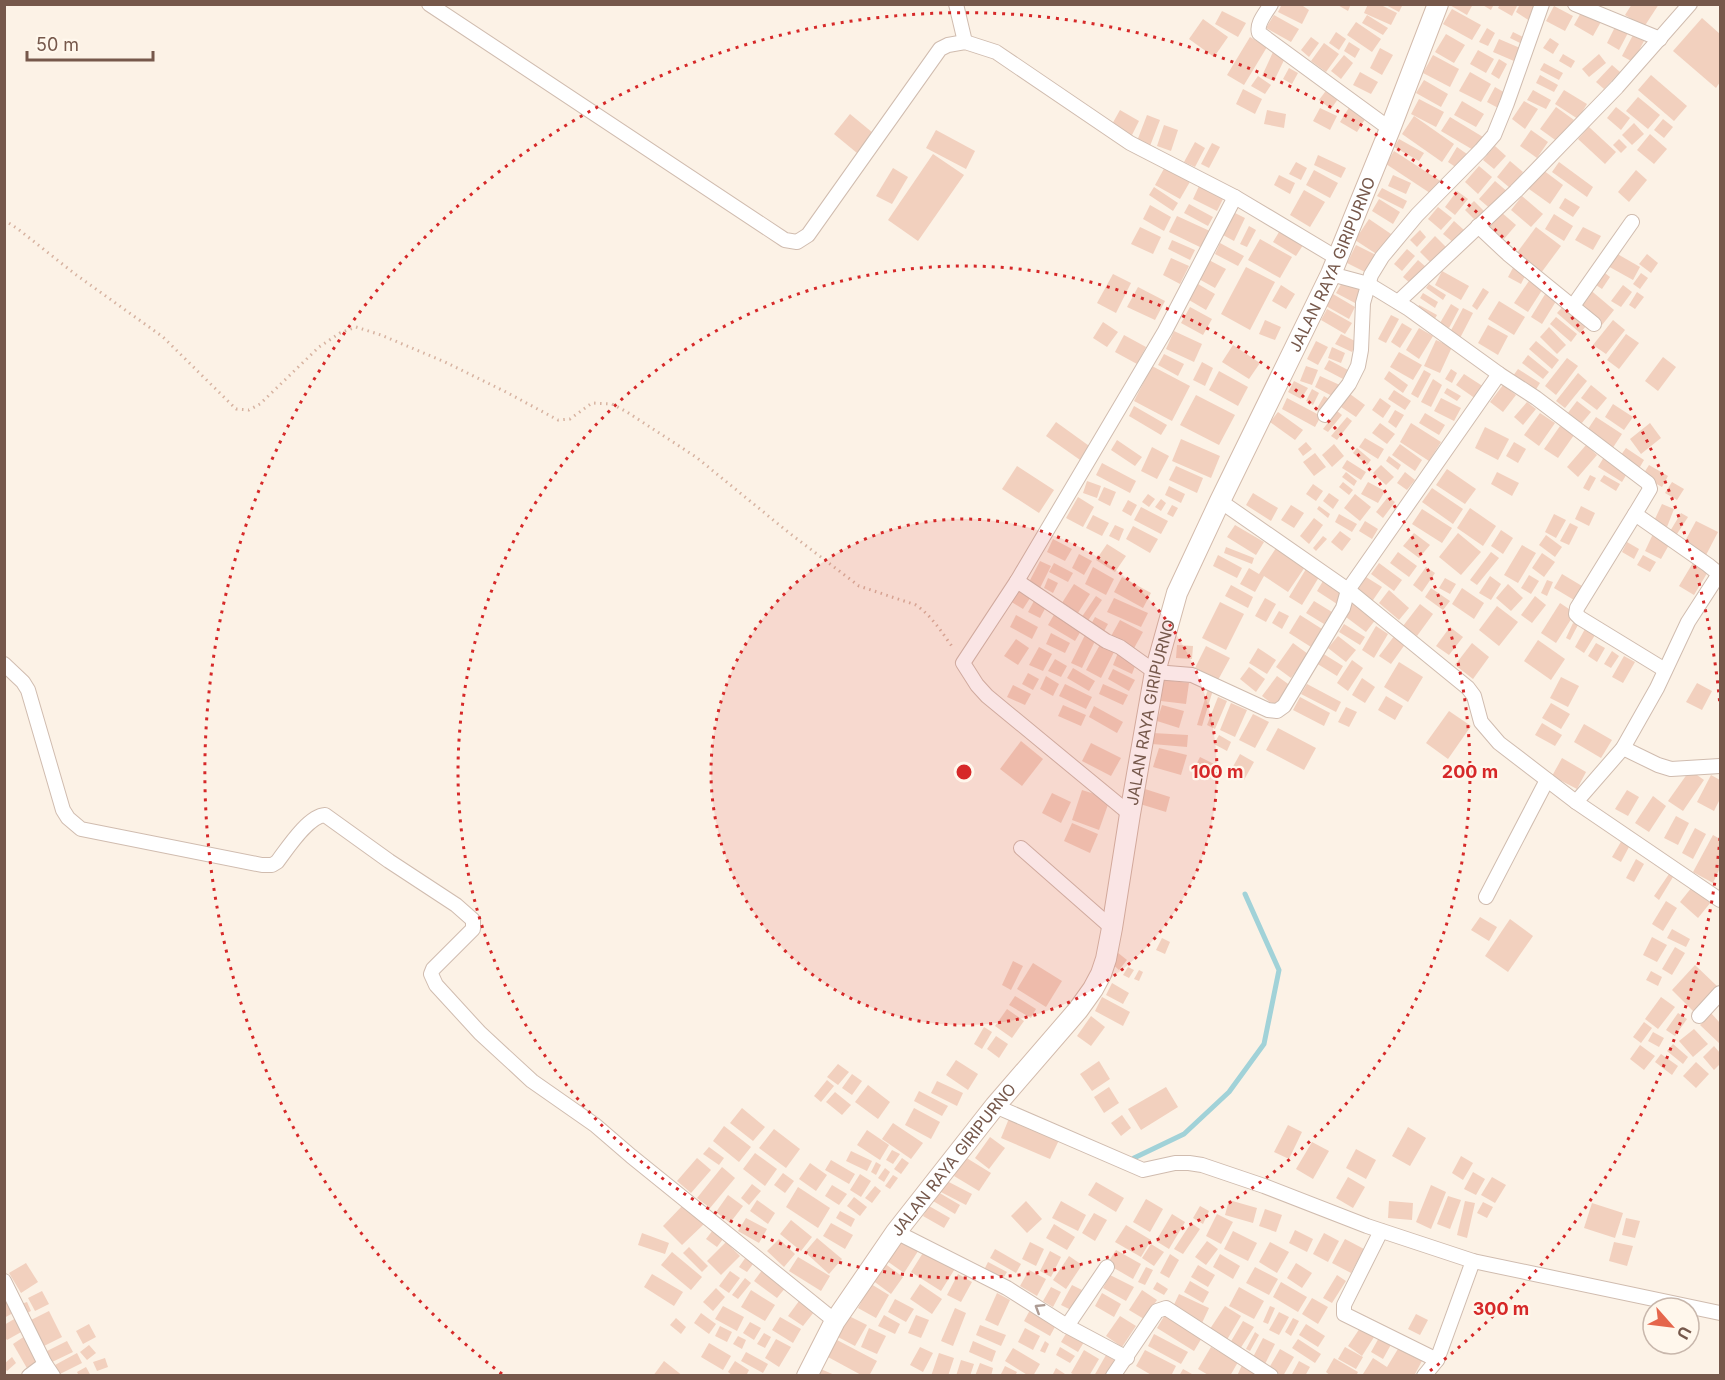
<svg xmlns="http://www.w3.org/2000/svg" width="1725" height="1380" viewBox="0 0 1725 1380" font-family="Inter,sans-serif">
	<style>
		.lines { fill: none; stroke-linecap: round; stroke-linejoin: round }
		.stream { stroke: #a1d2d8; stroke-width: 5 }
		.building { fill: #f2d0be }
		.street-casing { stroke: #d0bcaf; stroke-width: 16 }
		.secondary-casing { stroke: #d3bbac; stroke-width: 22 }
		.path { stroke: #d7b3a1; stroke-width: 3; stroke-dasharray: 1.5 4.5; stroke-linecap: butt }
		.street { stroke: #fff; stroke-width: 14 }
		.secondary { stroke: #fff; stroke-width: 20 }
		.oneway { stroke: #ad9b93 }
		.ring { fill: none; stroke: #d62828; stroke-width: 3; stroke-dasharray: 3 6 }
		.labels { text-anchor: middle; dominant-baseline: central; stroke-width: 4.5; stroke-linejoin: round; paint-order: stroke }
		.street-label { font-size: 16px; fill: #76584b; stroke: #fff7ec }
		.centre { fill: #d62828; stroke: #fff7ec; stroke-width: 3 }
		.ring-label { font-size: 18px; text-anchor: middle; font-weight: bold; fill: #d62828; stroke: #fff7ec; stroke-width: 4.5; stroke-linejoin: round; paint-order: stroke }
	</style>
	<rect width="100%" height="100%" fill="#fcf2e6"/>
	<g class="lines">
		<!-- stream -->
		<path class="stream" d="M1134,1158L1184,1134L1229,1092L1264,1044L1279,970L1245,894"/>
	</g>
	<!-- building -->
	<g class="building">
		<path d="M1282,4H1300L1309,10L1302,24L1278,12Z"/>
		<path d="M1336,4H1351L1348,11Z"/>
		<path d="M1368,4H1379L1397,13L1391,25L1364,13Z"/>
		<path d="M1384,4H1403L1399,12Z"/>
		<path d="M1448,4H1473L1467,15Z"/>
		<path d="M1481,4H1494L1491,10Z"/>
		<path d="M1500,4H1518L1512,16L1498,8Z"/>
		<path d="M1520,4H1540L1530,21L1516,12Z"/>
		<path d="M1632,4H1659L1644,27L1625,15Z"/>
		<path d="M1554,6L1573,16L1565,31L1546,21Z"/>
		<path d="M1452,9L1481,25L1472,40L1443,24Z"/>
		<path d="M1583,9L1602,20L1593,36L1574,25Z"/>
		<path d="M1222,11L1246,23L1238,37L1215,24Z"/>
		<path d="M1274,15L1299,29L1291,42L1266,28Z"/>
		<path d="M1367,15L1388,28L1383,35L1362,23Z"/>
		<path d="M1702,18L1720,34V82L1716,88L1673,51Z"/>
		<path d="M1203,19L1228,37L1214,57L1189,39Z"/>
		<path d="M1356,22L1381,39L1372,52L1347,35Z"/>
		<path d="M1616,25L1629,31L1619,50L1607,43Z"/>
		<path d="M1487,28L1495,33L1488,46L1479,42Z"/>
		<path d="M1336,32L1346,39L1339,50L1329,43Z"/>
		<path d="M1513,32L1525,38L1522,44L1510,38Z"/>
		<path d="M1446,34L1465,45L1454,63L1435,52Z"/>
		<path d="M1633,35L1644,41L1633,62L1622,56Z"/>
		<path d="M1250,37L1267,47L1244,85L1227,75Z"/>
		<path d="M1311,37L1319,43L1309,57L1301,50Z"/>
		<path d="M1550,38L1559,44L1553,54L1543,48Z"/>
		<path d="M1499,39L1520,48L1514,61L1493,52Z"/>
		<path d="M1349,42L1360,49L1355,58L1344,51Z"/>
		<path d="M1324,43L1339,54L1326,72L1311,61Z"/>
		<path d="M1380,48L1393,55L1382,75L1370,68Z"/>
		<path d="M1478,50L1494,59L1486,73L1470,64Z"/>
		<path d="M1273,52L1285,58L1274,81L1262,76Z"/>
		<path d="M1563,54L1575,61L1571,68L1559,61Z"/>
		<path d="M1599,54L1606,63L1589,77L1582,69Z"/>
		<path d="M1344,55L1353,63L1341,79L1331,71Z"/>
		<path d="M1433,55L1459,69L1450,87L1423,73Z"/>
		<path d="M1499,59L1507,64L1499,79L1491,74Z"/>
		<path d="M1544,63L1563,73L1559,80L1540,70Z"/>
		<path d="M1612,65L1620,72L1604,89L1596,82Z"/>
		<path d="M1289,68L1298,73L1292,84L1283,79Z"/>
		<path d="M1360,72L1378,82L1371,94L1353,85Z"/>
		<path d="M1470,72L1491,84L1481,102L1459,91Z"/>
		<path d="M1540,75L1558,85L1554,92L1536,83Z"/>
		<path d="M1651,75L1687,106L1674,121L1638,90Z"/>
		<path d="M1258,76L1271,85L1265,94L1251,86Z"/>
		<path d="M1424,80L1448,94L1441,107L1416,93Z"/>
		<path d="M1495,87L1507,94L1500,109L1487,102Z"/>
		<path d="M1328,88L1340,96L1331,109L1319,100Z"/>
		<path d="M1243,89L1262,99L1255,114L1236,104Z"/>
		<path d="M1533,90L1551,100L1546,109L1527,100Z"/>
		<path d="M1564,90L1587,104L1578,119L1555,104Z"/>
		<path d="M1638,97L1660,115L1648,129L1626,111Z"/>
		<path d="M1419,99L1444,112L1436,127L1411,114Z"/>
		<path d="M1462,101L1484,114L1476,127L1454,115Z"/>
		<path d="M1524,101L1538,109L1525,129L1512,119Z"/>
		<path d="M1350,106L1367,116L1357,132L1340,122Z"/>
		<path d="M1556,107L1574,120L1558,142L1540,129Z"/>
		<path d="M1616,107L1630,118L1621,130L1607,118Z"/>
		<path d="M1320,108L1337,116L1330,130L1313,121Z"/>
		<path d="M1120,110L1139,121L1131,137L1111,126Z"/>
		<path d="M1267,110L1286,114L1284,128L1264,124Z"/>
		<path d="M850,114L873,133L857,153L834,134Z"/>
		<path d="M1147,115L1160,120L1150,146L1137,141Z"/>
		<path d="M1414,116L1454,144L1442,162L1402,134Z"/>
		<path d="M1450,117L1483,137L1475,151L1441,131Z"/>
		<path d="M1663,119L1673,127L1664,138L1654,130Z"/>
		<path d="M1634,123L1644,134L1632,145L1622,135Z"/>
		<path d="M1164,125L1178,130L1171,151L1157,146Z"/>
		<path d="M1589,127L1616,152L1605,164L1578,139Z"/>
		<path d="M936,130L975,151L966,169L926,148Z"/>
		<path d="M1531,130L1548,142L1537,158L1520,146Z"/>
		<path d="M1650,134L1667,149L1654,164L1637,150Z"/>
		<path d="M1399,139L1424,153L1419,161L1394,147Z"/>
		<path d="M1619,139L1627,147L1621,153L1613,145Z"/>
		<path d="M1195,142L1205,148L1195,167L1184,162Z"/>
		<path d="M1212,143L1220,147L1209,168L1201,164Z"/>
		<path d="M1495,146L1506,156L1494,169L1483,160Z"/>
		<path d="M1457,147L1467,154L1457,168L1448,162Z"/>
		<path d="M1394,151L1442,182L1433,195L1386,164Z"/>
		<path d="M933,154L964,175L918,241L888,220Z"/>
		<path d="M1318,155L1346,168L1341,178L1314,165Z"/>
		<path d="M1510,161L1523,172L1510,188L1497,177Z"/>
		<path d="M1296,162L1307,168L1301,180L1289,174Z"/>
		<path d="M1559,162L1593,187L1587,197L1552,172Z"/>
		<path d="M1166,165L1191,180L1180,199L1155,185Z"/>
		<path d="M1479,166L1492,177L1478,194L1465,182Z"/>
		<path d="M893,168L908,177L892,204L876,196Z"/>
		<path d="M1314,170L1338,183L1330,198L1306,185Z"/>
		<path d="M1543,170L1563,185L1550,204L1529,189Z"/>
		<path d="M1636,170L1647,180L1629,202L1618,192Z"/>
		<path d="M1279,175L1295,183L1290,194L1274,185Z"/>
		<path d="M1393,175L1411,183L1406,194L1388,186Z"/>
		<path d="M1495,181L1509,193L1493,211L1479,199Z"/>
		<path d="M1199,186L1223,199L1217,211L1193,199Z"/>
		<path d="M1154,187L1178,203L1173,211L1149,195Z"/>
		<path d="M1382,188L1407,201L1403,209L1377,196Z"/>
		<path d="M1304,190L1325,202L1310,227L1290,215Z"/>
		<path d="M1457,191L1468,199L1455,215L1445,207Z"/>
		<path d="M1522,196L1543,214L1531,227L1511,210Z"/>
		<path d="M1565,198L1580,207L1573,217L1559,208Z"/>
		<path d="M1379,199L1400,212L1393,224L1372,211Z"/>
		<path d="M1474,201L1485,212L1476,221L1465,210Z"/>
		<path d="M1189,204L1213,217L1208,226L1184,213Z"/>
		<path d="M1150,205L1171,217L1164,231L1143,219Z"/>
		<path d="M1438,207L1452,218L1441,230L1428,219Z"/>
		<path d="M1501,212L1516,225L1504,239L1488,226Z"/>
		<path d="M1235,213L1245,218L1234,241L1223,235Z"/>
		<path d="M1554,214L1573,226L1564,241L1545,229Z"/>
		<path d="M1177,216L1212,232L1204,249L1169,232Z"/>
		<path d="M1369,219L1394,236L1381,257L1355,240Z"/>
		<path d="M1454,221L1464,230L1454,243L1443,234Z"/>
		<path d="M1249,226L1256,230L1247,247L1240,244Z"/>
		<path d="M1140,227L1161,237L1153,254L1131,244Z"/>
		<path d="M1282,227L1305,242L1296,256L1273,242Z"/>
		<path d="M1536,227L1561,246L1541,273L1516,254Z"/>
		<path d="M1583,227L1601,236L1593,250L1575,240Z"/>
		<path d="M1420,230L1426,237L1417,247L1410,240Z"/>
		<path d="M1435,236L1446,247L1431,263L1420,252Z"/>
		<path d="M1260,239L1292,257L1280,278L1248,260Z"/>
		<path d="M1172,240L1195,250L1190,260L1168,249Z"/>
		<path d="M1220,243L1244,256L1238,266L1215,254Z"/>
		<path d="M1356,245L1378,256L1369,274L1347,263Z"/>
		<path d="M1407,249L1415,256L1402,271L1394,264Z"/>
		<path d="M1614,252L1640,267L1633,280L1606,265Z"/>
		<path d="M1647,254L1658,263L1651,273L1639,264Z"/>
		<path d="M1171,258L1189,266L1180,284L1163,275Z"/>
		<path d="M1207,259L1226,269L1215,288L1197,278Z"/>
		<path d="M1418,260L1426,267L1411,284L1403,277Z"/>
		<path d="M1514,266L1527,272L1521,284L1508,277Z"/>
		<path d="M1246,267L1275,282L1250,330L1221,314Z"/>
		<path d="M1601,270L1610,277L1602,289L1593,283Z"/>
		<path d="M1442,271L1469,286L1461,300L1435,285Z"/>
		<path d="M1641,273L1648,278L1640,289L1633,284Z"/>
		<path d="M1113,274L1131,283L1116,313L1097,303Z"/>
		<path d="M1531,278L1544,287L1528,312L1514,303Z"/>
		<path d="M1343,281L1361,290L1355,303L1336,293Z"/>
		<path d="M1198,284L1215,294L1206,310L1189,300Z"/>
		<path d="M1429,284L1446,295L1443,300L1426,288Z"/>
		<path d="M1281,285L1295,294L1286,309L1272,301Z"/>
		<path d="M1623,285L1632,292L1621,307L1611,301Z"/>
		<path d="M1138,287L1165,301L1155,320L1127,307Z"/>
		<path d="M1483,288L1489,292L1477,310L1472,306Z"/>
		<path d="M1588,288L1614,310L1602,325L1575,303Z"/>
		<path d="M1547,291L1558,298L1542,324L1531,317Z"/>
		<path d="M1637,292L1644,297L1635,309L1629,305Z"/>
		<path d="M1423,293L1438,302L1435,308L1420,298Z"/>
		<path d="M1333,294L1355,307L1349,319L1326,306Z"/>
		<path d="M1499,301L1525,317L1514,335L1488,319Z"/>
		<path d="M1451,304L1459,309L1449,328L1440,323Z"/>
		<path d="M1565,304L1588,324L1580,333L1557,313Z"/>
		<path d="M1419,305L1437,315L1433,322L1415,312Z"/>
		<path d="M1190,307L1212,319L1203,335L1181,323Z"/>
		<path d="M1463,308L1473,313L1459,340L1449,334Z"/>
		<path d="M1327,309L1352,323L1345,334L1321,320Z"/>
		<path d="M1391,315L1399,319L1386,343L1378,339Z"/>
		<path d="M1556,317L1577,334L1571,342L1550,324Z"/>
		<path d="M1265,320L1281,327L1275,340L1259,334Z"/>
		<path d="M1613,320L1625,330L1606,354L1593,345Z"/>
		<path d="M1103,322L1118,332L1107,347L1093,338Z"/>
		<path d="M1402,323L1412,329L1400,348L1391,342Z"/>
		<path d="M1488,325L1508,336L1498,355L1478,343Z"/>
		<path d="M1549,327L1566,345L1557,354L1540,337Z"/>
		<path d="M1419,328L1433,336L1419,359L1406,350Z"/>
		<path d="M1174,331L1202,344L1194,362L1166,349Z"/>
		<path d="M1341,334L1357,342L1352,352L1335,344Z"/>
		<path d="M1626,334L1639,343L1619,369L1607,360Z"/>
		<path d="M1124,335L1146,347L1137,364L1115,352Z"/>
		<path d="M1436,340L1452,347L1440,373L1424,366Z"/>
		<path d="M1316,341L1328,347L1318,365L1307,359Z"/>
		<path d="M1536,341L1559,360L1552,369L1529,349Z"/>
		<path d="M1233,345L1260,363L1249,379L1222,362Z"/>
		<path d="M1332,347L1345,353L1341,363L1328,358Z"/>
		<path d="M1399,352L1422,365L1413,380L1390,367Z"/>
		<path d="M1164,354L1184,364L1178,376L1158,365Z"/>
		<path d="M1528,355L1549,372L1543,379L1522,363Z"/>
		<path d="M1663,357L1676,367L1658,391L1645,381Z"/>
		<path d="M1567,358L1578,366L1556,395L1545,386Z"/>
		<path d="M1329,360L1348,370L1343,379L1324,369Z"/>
		<path d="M1202,362L1213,368L1205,386L1193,380Z"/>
		<path d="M1152,366L1190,386L1172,421L1134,401Z"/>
		<path d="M1306,366L1318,370L1312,385L1300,381Z"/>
		<path d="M1451,369L1457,373L1452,383L1445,379Z"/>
		<path d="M1518,369L1540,383L1535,391L1513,376Z"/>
		<path d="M1424,370L1431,374L1418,398L1411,394Z"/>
		<path d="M1219,371L1248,387L1238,406L1209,390Z"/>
		<path d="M1389,371L1408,385L1403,393L1384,379Z"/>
		<path d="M1578,373L1587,381L1565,408L1556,401Z"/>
		<path d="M1464,374L1484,387L1476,399L1456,385Z"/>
		<path d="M1320,376L1342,386L1336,398L1315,387Z"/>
		<path d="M1433,379L1442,385L1431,407L1421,402Z"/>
		<path d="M1294,381L1308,388L1301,399L1288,392Z"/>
		<path d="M1503,385L1516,395L1503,412L1490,402Z"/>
		<path d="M1591,385L1607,398L1597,410L1581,398Z"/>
		<path d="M1447,388L1461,396L1457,401L1444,393Z"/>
		<path d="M1312,389L1319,393L1313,405L1306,401Z"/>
		<path d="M1394,390L1411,401L1405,410L1388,399Z"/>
		<path d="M1350,394L1365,405L1356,417L1341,407Z"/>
		<path d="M1196,395L1235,415L1219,445L1180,425Z"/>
		<path d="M1324,396L1332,401L1325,414L1316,410Z"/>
		<path d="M1287,398L1321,416L1315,427L1282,409Z"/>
		<path d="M1380,398L1391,406L1383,418L1372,410Z"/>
		<path d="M1441,398L1461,408L1454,421L1434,411Z"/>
		<path d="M1577,401L1591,412L1581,424L1567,414Z"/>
		<path d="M1527,402L1536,409L1523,425L1514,417Z"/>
		<path d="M1613,404L1633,417L1624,430L1605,417Z"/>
		<path d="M1134,406L1167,425L1161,435L1129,416Z"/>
		<path d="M1395,410L1404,415L1396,428L1388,422Z"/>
		<path d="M1337,411L1342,415L1328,432L1323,429Z"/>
		<path d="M1278,412L1303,430L1295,440L1270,422Z"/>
		<path d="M1425,413L1445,425L1439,435L1419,423Z"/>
		<path d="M1540,413L1555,423L1539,446L1524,435Z"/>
		<path d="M1347,417L1352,421L1337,440L1331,436Z"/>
		<path d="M1596,417L1622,434L1612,449L1586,432Z"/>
		<path d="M1056,422L1092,448L1083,462L1046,436Z"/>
		<path d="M1380,423L1395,434L1387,444L1372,433Z"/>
		<path d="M1411,423L1441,442L1429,461L1400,442Z"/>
		<path d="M1650,423L1661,438L1641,454L1630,439Z"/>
		<path d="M1560,426L1574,435L1558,458L1544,449Z"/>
		<path d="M1485,427L1509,439L1498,460L1475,448Z"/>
		<path d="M1365,438L1384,449L1378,459L1359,447Z"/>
		<path d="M1181,439L1220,456L1211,478L1172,461Z"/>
		<path d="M1117,440L1142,457L1135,466L1111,450Z"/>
		<path d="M1306,442L1312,449L1303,456L1298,449Z"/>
		<path d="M1514,442L1526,449L1518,463L1506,456Z"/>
		<path d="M1334,444L1344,456L1332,467L1322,455Z"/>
		<path d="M1400,444L1422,460L1415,471L1392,455Z"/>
		<path d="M1586,445L1597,455L1578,477L1567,467Z"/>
		<path d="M1152,447L1169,456L1157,479L1141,471Z"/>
		<path d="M1357,448L1371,460L1367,465L1353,453Z"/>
		<path d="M1626,448L1644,460L1637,472L1618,459Z"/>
		<path d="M1315,453L1326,467L1314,476L1303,462Z"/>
		<path d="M1389,456L1401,465L1398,470L1386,461Z"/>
		<path d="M1604,457L1628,472L1622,482L1598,467Z"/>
		<path d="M1347,460L1366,472L1361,480L1342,468Z"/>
		<path d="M1102,463L1136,481L1130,493L1096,475Z"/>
		<path d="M1381,465L1394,477L1386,485L1373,473Z"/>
		<path d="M1649,465L1668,476L1662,487L1642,476Z"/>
		<path d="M1017,466L1054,490L1039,513L1002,489Z"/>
		<path d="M1176,466L1203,478L1197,493L1169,480Z"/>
		<path d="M1447,469L1476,489L1465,504L1436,485Z"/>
		<path d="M1346,472L1357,481L1354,486L1342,477Z"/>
		<path d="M1405,472L1415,480L1407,490L1397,483Z"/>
		<path d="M1497,472L1519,483L1512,496L1491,484Z"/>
		<path d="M1590,475L1596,478L1589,491L1583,488Z"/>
		<path d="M1604,475L1620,484L1616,491L1600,481Z"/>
		<path d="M1087,481L1101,486L1097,498L1083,493Z"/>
		<path d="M1343,482L1353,490L1349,495L1339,487Z"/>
		<path d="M1368,482L1385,491L1378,503L1361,494Z"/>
		<path d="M1672,482L1684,489L1677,500L1665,493Z"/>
		<path d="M1313,484L1323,491L1316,501L1306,494Z"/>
		<path d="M1169,486L1185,494L1181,503L1165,495Z"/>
		<path d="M1104,487L1116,492L1110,506L1098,500Z"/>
		<path d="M1432,488L1463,509L1453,524L1422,502Z"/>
		<path d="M1253,493L1278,508L1271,521L1246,505Z"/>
		<path d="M1329,493L1339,500L1333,509L1323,501Z"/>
		<path d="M1148,494L1155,499L1149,507L1142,502Z"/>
		<path d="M1355,494L1371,507L1360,521L1344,508Z"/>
		<path d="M1078,497L1094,507L1083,527L1066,518Z"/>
		<path d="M1388,497L1395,502L1383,518L1376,512Z"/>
		<path d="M1161,499L1166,503L1161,511L1155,507Z"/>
		<path d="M1128,500L1137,505L1131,516L1122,511Z"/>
		<path d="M1662,504L1674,509L1667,527L1654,521Z"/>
		<path d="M1172,505L1178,508L1173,517L1167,514Z"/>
		<path d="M1291,505L1304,513L1294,528L1281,520Z"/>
		<path d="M1319,506L1330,514L1328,518L1317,509Z"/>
		<path d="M1581,506L1595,513L1589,526L1575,519Z"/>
		<path d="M1141,507L1168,521L1161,534L1134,520Z"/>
		<path d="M1470,508L1496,526L1483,546L1457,528Z"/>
		<path d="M1422,509L1452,528L1442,543L1412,524Z"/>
		<path d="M1681,513L1688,517L1675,537L1669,533Z"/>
		<path d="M1339,514L1357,524L1352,532L1335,522Z"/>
		<path d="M1554,514L1566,520L1556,538L1545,532Z"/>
		<path d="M1093,515L1109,523L1102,536L1086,528Z"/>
		<path d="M1314,518L1323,525L1309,544L1300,536Z"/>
		<path d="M1365,521L1378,529L1372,539L1359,531Z"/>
		<path d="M1696,521L1718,532L1705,557L1683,545Z"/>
		<path d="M1570,523L1578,527L1569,545L1560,541Z"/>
		<path d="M1115,525L1124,529L1119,541L1109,536Z"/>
		<path d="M1235,525L1264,542L1256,555L1227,537Z"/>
		<path d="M1133,526L1158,539L1150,553L1126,539Z"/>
		<path d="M1501,530L1513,538L1503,554L1491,546Z"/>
		<path d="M1340,531L1351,539L1342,551L1331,542Z"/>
		<path d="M1414,533L1430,545L1419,558L1403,546Z"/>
		<path d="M1458,533L1481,552L1461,575L1439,557Z"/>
		<path d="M1653,534L1670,543L1661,559L1645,551Z"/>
		<path d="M1546,535L1562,547L1555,557L1539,545Z"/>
		<path d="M1323,536L1327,539L1316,551L1313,548Z"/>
		<path d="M1053,539L1072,549L1065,561L1047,552Z"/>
		<path d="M1627,542L1639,549L1634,559L1622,552Z"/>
		<path d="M1107,544L1126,556L1115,572L1096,560Z"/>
		<path d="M1522,545L1536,553L1518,583L1504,575Z"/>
		<path d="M1226,547L1254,558L1252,564L1224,553Z"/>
		<path d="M1276,548L1305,567L1288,592L1264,576L1255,592L1240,584L1249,568L1259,574Z"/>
		<path d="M1398,552L1417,566L1409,577L1390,563Z"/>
		<path d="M1491,552L1499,558L1477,585L1470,580Z"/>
		<path d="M1542,553L1555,562L1544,577L1532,568Z"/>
		<path d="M1079,554L1092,561L1084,575L1072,568Z"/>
		<path d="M1218,555L1242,568L1237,578L1213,566Z"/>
		<path d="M1643,555L1656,562L1650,572L1637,565Z"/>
		<path d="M1040,561L1051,566L1039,590L1028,584Z"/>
		<path d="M1694,561L1709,570L1694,595L1679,586Z"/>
		<path d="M1054,563L1073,573L1068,582L1049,572Z"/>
		<path d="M1379,563L1402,580L1394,591L1371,574Z"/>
		<path d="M1093,567L1114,579L1106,595L1085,584Z"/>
		<path d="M1426,567L1435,573L1422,592L1413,585Z"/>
		<path d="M1306,569L1319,577L1302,605L1289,597Z"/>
		<path d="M1562,574L1587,589L1579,603L1554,588Z"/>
		<path d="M1529,575L1539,581L1531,594L1521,588Z"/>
		<path d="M1490,576L1501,584L1491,600L1479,593Z"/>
		<path d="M1122,577L1151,593L1143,608L1114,592Z"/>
		<path d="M1366,577L1382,587L1371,603L1356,592Z"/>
		<path d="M1048,578L1058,583L1053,593L1044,588Z"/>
		<path d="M1445,578L1456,584L1450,594L1439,588Z"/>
		<path d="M1547,580L1553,582L1547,596L1541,593Z"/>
		<path d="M1323,581L1344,593L1337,604L1317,591Z"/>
		<path d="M1074,584L1090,594L1076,616L1060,606Z"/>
		<path d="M1508,584L1523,598L1511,611L1496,598Z"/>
		<path d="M1231,585L1253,597L1248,608L1225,596Z"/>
		<path d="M1019,586L1032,595L1023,609L1010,601Z"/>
		<path d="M1431,588L1450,601L1443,610L1425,597Z"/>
		<path d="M1462,588L1484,603L1474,619L1452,604Z"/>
		<path d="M1389,590L1409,608L1399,620L1379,603Z"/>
		<path d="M1096,596L1102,600L1085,625L1079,621Z"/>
		<path d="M1535,596L1546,605L1532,623L1521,615Z"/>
		<path d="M1114,598L1148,613L1141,627L1107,612Z"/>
		<path d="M1265,598L1276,604L1266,622L1255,616Z"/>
		<path d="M1035,599L1047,605L1040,618L1028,612Z"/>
		<path d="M1314,601L1332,612L1324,624L1306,613Z"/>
		<path d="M1352,601L1376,619L1366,632L1342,614Z"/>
		<path d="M1220,602L1244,614L1226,650L1202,638Z"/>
		<path d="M1560,603L1575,613L1556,643L1541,633Z"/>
		<path d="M1420,604L1433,614L1417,636L1403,626Z"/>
		<path d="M1497,606L1518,622L1499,646L1479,630Z"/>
		<path d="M1279,611L1289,616L1282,629L1272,623Z"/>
		<path d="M1055,613L1082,629L1075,641L1048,625Z"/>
		<path d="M1016,615L1038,627L1032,639L1010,627Z"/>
		<path d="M1300,615L1322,629L1311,647L1289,633Z"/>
		<path d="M1095,617L1108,624L1103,633L1090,626Z"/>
		<path d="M1120,620L1143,632L1133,650L1110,638Z"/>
		<path d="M1573,623L1578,625L1570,640L1566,638Z"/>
		<path d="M1344,624L1365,637L1360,645L1339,632Z"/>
		<path d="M1376,626L1388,634L1374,658L1362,650Z"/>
		<path d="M1450,627L1463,637L1449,655L1436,646Z"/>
		<path d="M1585,629L1595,635L1584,653L1575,647Z"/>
		<path d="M1051,633L1070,643L1065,653L1046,644Z"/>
		<path d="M1085,635L1096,639L1082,668L1071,663Z"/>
		<path d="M1395,635L1406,643L1391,664L1379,656Z"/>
		<path d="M1338,636L1356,650L1346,662L1328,648Z"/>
		<path d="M1016,639L1029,648L1018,665L1004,656Z"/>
		<path d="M1538,640L1565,659L1551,680L1524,661Z"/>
		<path d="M1102,641L1116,648L1101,678L1086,670Z"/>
		<path d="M1293,643L1308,654L1291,678L1276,667Z"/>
		<path d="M1472,643L1489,657L1473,679L1455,665Z"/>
		<path d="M1596,643L1605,648L1597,662L1588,656Z"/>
		<path d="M1177,645L1193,646L1192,659L1176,658Z"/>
		<path d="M1206,646L1230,658L1218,680L1195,668Z"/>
		<path d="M1039,647L1052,654L1043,671L1029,665Z"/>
		<path d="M1258,648L1276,660L1267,674L1249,663Z"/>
		<path d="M1612,651L1619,656L1611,668L1604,664Z"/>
		<path d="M1118,653L1137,661L1132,674L1113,665Z"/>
		<path d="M1322,653L1343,666L1337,676L1316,663Z"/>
		<path d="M1624,656L1635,662L1623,683L1612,677Z"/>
		<path d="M1055,659L1067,666L1061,677L1048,671Z"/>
		<path d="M1352,660L1363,668L1348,691L1337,683Z"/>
		<path d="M1399,662L1423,677L1408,702L1384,687Z"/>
		<path d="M1249,667L1265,679L1256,692L1240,679Z"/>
		<path d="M1073,668L1095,681L1089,691L1067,678Z"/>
		<path d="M1113,669L1135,680L1129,691L1108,679Z"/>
		<path d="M1028,673L1039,679L1033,690L1022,684Z"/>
		<path d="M1046,676L1059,684L1053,696L1040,689Z"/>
		<path d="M1277,676L1291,686L1276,707L1262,696Z"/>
		<path d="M1561,677L1579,686L1568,707L1550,698Z"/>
		<path d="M1362,678L1375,687L1365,703L1352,695Z"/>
		<path d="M1164,680L1189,683L1186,704L1161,701Z"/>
		<path d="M1697,683L1712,691L1702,710L1686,702Z"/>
		<path d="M1065,684L1092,697L1086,709L1059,696Z"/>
		<path d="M1103,684L1128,695L1123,705L1099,694Z"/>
		<path d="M1307,684L1341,702L1336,712L1301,694Z"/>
		<path d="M1013,685L1031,694L1025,705L1007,697Z"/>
		<path d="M1208,689L1213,690L1202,726L1197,725Z"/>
		<path d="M1386,696L1403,706L1395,720L1378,710Z"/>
		<path d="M1218,697L1227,701L1215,729L1207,725Z"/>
		<path d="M1300,697L1330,713L1324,726L1293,710Z"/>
		<path d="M1231,703L1247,710L1235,737L1220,730Z"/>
		<path d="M1551,703L1570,714L1561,729L1542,718Z"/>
		<path d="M1063,705L1086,715L1081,726L1058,716Z"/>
		<path d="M1162,705L1184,711L1179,728L1157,721Z"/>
		<path d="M1094,706L1123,722L1117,733L1089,717Z"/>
		<path d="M1346,707L1357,712L1349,727L1338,722Z"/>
		<path d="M1449,711L1471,726L1448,759L1426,743Z"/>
		<path d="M1253,714L1269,722L1255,748L1239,740Z"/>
		<path d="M1542,723L1562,735L1555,746L1535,735Z"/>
		<path d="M1584,724L1612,740L1601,758L1574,742Z"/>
		<path d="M1278,728L1316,748L1304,770L1266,750Z"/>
		<path d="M1153,733L1188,735L1187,747L1152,744Z"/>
		<path d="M1219,735L1231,742L1227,751L1214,744Z"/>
		<path d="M1021,741L1043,759L1022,786L1000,769Z"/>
		<path d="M1091,743L1121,758L1111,776L1082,761Z"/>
		<path d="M1159,748L1187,755L1181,775L1153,767Z"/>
		<path d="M1240,754L1254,762L1244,780L1230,772Z"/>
		<path d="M1200,757L1216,765L1210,779L1193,771Z"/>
		<path d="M1562,758L1586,772L1577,789L1552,776Z"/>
		<path d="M1690,770L1704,780L1683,811L1668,801Z"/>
		<path d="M1711,775L1720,780V799L1714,811L1697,802Z"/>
		<path d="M1145,789L1170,797L1166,812L1140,804Z"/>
		<path d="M1082,790L1110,799L1099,830L1072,820Z"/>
		<path d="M1627,790L1639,797L1628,816L1615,809Z"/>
		<path d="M1052,793L1071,802L1061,823L1042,813Z"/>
		<path d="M1653,796L1666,806L1649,832L1635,823Z"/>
		<path d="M1676,816L1689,823L1678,845L1664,838Z"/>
		<path d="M1072,823L1098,834L1090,853L1064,841Z"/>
		<path d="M1695,828L1706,834L1693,859L1682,853Z"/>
		<path d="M1713,835L1720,839V868L1713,883L1693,872Z"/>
		<path d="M1622,840L1630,845L1621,862L1612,857Z"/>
		<path d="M1636,859L1644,864L1634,882L1626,878Z"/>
		<path d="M1669,874L1673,877L1659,900L1654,896Z"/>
		<path d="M1692,887L1711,902L1698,918L1680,902Z"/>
		<path d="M1666,901L1677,908L1663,931L1652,924Z"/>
		<path d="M1480,917L1497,927L1489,941L1471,930Z"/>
		<path d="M1510,919L1533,936L1508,972L1485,956Z"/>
		<path d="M1672,929L1690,939L1686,947L1667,938Z"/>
		<path d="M1652,937L1667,945L1657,962L1643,955Z"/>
		<path d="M1162,938L1170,942L1165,954L1156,950Z"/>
		<path d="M1675,947L1685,953L1672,975L1662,969Z"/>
		<path d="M1117,952L1127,960L1119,970L1110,962Z"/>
		<path d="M1013,961L1023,966L1011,990L1002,985Z"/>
		<path d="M1033,963L1062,981L1046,1007L1017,989Z"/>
		<path d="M1695,965L1718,987L1694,1012L1672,990Z"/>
		<path d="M1128,967L1134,970L1129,978L1123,975Z"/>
		<path d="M1139,970L1143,972L1139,981L1134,979Z"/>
		<path d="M1651,971L1662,977L1658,986L1646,980Z"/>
		<path d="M1112,983L1129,993L1123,1004L1106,995Z"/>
		<path d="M1015,996L1036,1009L1031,1018L1009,1005Z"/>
		<path d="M1102,997L1130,1012L1123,1026L1095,1011Z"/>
		<path d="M1661,997L1675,1007L1658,1029L1645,1019Z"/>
		<path d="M1007,1009L1024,1021L1012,1038L995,1026Z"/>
		<path d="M1678,1013L1687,1019L1675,1036L1666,1030Z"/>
		<path d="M1711,1013L1720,1023V1044L1700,1025Z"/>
		<path d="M1091,1016L1105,1027L1091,1046L1077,1036Z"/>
		<path d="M1644,1022L1652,1028L1641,1043L1633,1037Z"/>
		<path d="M984,1027L992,1032L982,1049L974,1044Z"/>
		<path d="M1694,1029L1708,1044L1693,1057L1679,1041Z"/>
		<path d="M1653,1032L1664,1038L1659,1047L1648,1041Z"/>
		<path d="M996,1036L1008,1044L999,1058L987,1049Z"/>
		<path d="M1673,1044L1688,1057L1683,1064L1667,1051Z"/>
		<path d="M1640,1045L1655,1056L1644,1070L1630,1059Z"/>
		<path d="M1714,1046L1720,1053V1064L1714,1070L1703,1057Z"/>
		<path d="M1661,1054L1678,1066L1672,1075L1655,1062Z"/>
		<path d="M956,1060L978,1074L968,1090L946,1075Z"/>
		<path d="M1099,1061L1110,1079L1092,1091L1080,1074Z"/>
		<path d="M1696,1062L1709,1074L1696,1088L1683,1076Z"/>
		<path d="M838,1064L849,1072L838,1085L827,1077Z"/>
		<path d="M852,1074L862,1081L852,1095L842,1088Z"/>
		<path d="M827,1080L834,1086L821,1102L814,1096Z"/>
		<path d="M937,1081L963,1093L957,1106L931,1093Z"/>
		<path d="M868,1085L890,1102L878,1119L855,1102Z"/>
		<path d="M1109,1087L1119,1103L1104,1113L1094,1097Z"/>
		<path d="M1166,1087L1178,1107L1141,1130L1128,1109Z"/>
		<path d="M919,1091L948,1106L942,1116L914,1101Z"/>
		<path d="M835,1092L851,1105L842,1115L826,1102Z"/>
		<path d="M742,1108L765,1127L753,1141L730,1123Z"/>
		<path d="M914,1108L940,1122L931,1139L905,1125Z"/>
		<path d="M1122,1115L1131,1128L1121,1136L1111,1123Z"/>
		<path d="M1010,1116L1060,1138L1050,1159L1001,1138Z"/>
		<path d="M893,1123L923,1143L911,1159L882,1139Z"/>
		<path d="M1288,1125L1302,1132L1289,1159L1274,1152Z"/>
		<path d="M724,1126L751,1147L739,1162L713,1141Z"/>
		<path d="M1408,1127L1426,1138L1410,1166L1392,1156Z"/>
		<path d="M774,1129L800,1149L786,1168L759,1148Z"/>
		<path d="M867,1130L889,1145L880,1160L857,1145Z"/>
		<path d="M990,1137L1005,1148L989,1169L975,1158Z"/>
		<path d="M1312,1142L1329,1151L1313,1179L1296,1169Z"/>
		<path d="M709,1147L724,1158L719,1165L703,1154Z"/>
		<path d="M1356,1149L1376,1160L1366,1179L1346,1168Z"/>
		<path d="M892,1150L900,1154L893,1164L886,1160Z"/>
		<path d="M851,1151L872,1161L867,1171L846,1161Z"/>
		<path d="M755,1153L777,1169L765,1186L743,1169Z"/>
		<path d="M1461,1156L1473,1163L1463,1180L1452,1173Z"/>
		<path d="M965,1157L991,1173L979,1191L954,1176Z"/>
		<path d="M697,1158L711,1170L691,1193L677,1181Z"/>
		<path d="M902,1158L909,1163L901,1174L894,1169Z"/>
		<path d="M831,1160L855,1174L849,1184L825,1170Z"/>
		<path d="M876,1162L881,1165L876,1175L871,1172Z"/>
		<path d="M810,1163L827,1175L816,1191L799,1179Z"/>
		<path d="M722,1167L735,1178L710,1208L697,1198Z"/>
		<path d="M885,1168L890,1172L884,1182L878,1178Z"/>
		<path d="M1473,1172L1485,1179L1476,1195L1464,1189Z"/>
		<path d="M783,1173L794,1181L785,1193L774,1185Z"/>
		<path d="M860,1174L871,1181L861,1197L850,1190Z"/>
		<path d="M893,1175L898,1178L890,1189L885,1186Z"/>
		<path d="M1348,1177L1365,1187L1353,1208L1336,1198Z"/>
		<path d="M1492,1177L1506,1185L1495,1203L1481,1195Z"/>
		<path d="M943,1179L972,1194L966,1205L937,1190Z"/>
		<path d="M1096,1182L1124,1198L1116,1212L1088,1195Z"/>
		<path d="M752,1184L761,1191L749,1205L741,1198Z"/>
		<path d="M832,1185L847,1194L839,1205L825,1196Z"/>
		<path d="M1431,1185L1446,1192L1431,1229L1416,1222Z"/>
		<path d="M875,1186L881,1191L872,1203L865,1198Z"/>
		<path d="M798,1187L830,1208L818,1228L786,1207Z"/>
		<path d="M938,1192L960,1205L955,1214L933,1201Z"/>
		<path d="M728,1195L743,1206L730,1223L716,1212Z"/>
		<path d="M1448,1196L1461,1200L1450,1229L1437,1224Z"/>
		<path d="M854,1197L867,1207L860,1216L847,1206Z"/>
		<path d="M1146,1199L1163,1209L1150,1232L1133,1222Z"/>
		<path d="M757,1200L775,1213L768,1224L750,1211Z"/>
		<path d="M1229,1200L1257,1208L1253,1223L1225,1215Z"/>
		<path d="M1026,1201L1042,1219L1027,1233L1011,1216Z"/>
		<path d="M1061,1201L1086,1215L1078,1231L1052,1218Z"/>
		<path d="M1389,1201L1413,1203L1412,1220L1388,1218Z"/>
		<path d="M1465,1201L1475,1203L1467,1238L1457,1235Z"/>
		<path d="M1483,1202L1493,1207L1487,1218L1477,1213Z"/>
		<path d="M1592,1203L1623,1213L1615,1238L1584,1228Z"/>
		<path d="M684,1204L704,1224L682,1245L663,1226Z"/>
		<path d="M929,1206L950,1218L944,1228L923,1216Z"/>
		<path d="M1200,1206L1209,1211L1203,1224L1193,1218Z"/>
		<path d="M1265,1209L1282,1215L1276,1232L1259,1226Z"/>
		<path d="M840,1211L855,1219L851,1227L836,1218Z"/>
		<path d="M1094,1213L1107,1220L1095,1241L1082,1233Z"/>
		<path d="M1172,1214L1185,1222L1169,1249L1156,1241Z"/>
		<path d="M1217,1214L1233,1222L1221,1244L1206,1236Z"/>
		<path d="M746,1218L767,1229L759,1243L738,1231Z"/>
		<path d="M1626,1218L1640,1221L1635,1238L1622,1235Z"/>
		<path d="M791,1220L812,1237L801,1251L780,1234Z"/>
		<path d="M831,1223L853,1235L845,1249L823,1236Z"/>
		<path d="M1191,1223L1200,1229L1183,1254L1174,1249Z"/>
		<path d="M1054,1224L1075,1237L1067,1250L1046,1238Z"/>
		<path d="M1126,1225L1151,1240L1141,1257L1115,1242Z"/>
		<path d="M716,1226L726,1235L717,1247L706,1239Z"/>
		<path d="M1295,1230L1313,1239L1307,1252L1289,1243Z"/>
		<path d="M1233,1231L1257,1243L1248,1261L1224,1249Z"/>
		<path d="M642,1233L669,1243L665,1254L638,1245Z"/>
		<path d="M1324,1233L1339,1241L1328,1262L1313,1254Z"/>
		<path d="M903,1237L920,1248L904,1273L887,1261Z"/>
		<path d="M817,1238L842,1259L829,1274L805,1252Z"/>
		<path d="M779,1239L795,1254L784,1267L767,1251Z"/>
		<path d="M1345,1239L1364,1249L1351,1273L1332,1263Z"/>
		<path d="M1207,1241L1218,1249L1206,1265L1195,1257Z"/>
		<path d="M726,1242L740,1256L721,1275L707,1261Z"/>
		<path d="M1030,1242L1044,1249L1036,1266L1022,1259Z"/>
		<path d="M1270,1242L1289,1252L1277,1273L1259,1262Z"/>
		<path d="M1614,1242L1633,1246L1627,1266L1609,1261Z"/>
		<path d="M1151,1244L1164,1252L1154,1266L1142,1258Z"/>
		<path d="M689,1247L708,1266L702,1272L683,1253Z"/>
		<path d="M926,1248L956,1267L941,1291L911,1272Z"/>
		<path d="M995,1249L1021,1264L1016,1273L990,1258Z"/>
		<path d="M1116,1250L1141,1264L1133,1279L1107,1264Z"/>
		<path d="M1050,1251L1061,1257L1051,1277L1040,1271Z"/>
		<path d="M672,1252L702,1277L691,1290L661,1265Z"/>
		<path d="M748,1254L756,1260L747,1272L739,1267Z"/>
		<path d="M1170,1254L1179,1260L1169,1278L1160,1273Z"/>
		<path d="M1220,1254L1240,1266L1233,1279L1213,1267Z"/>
		<path d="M1069,1256L1082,1265L1066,1289L1053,1280Z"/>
		<path d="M798,1257L830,1276L821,1291L789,1271Z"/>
		<path d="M988,1262L1007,1272L1002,1280L984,1270Z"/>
		<path d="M26,1263L38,1282L21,1293L9,1273Z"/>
		<path d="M884,1263L903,1277L891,1294L872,1280Z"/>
		<path d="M1296,1263L1312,1273L1302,1288L1287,1278Z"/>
		<path d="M1198,1265L1215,1275L1208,1287L1191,1277Z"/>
		<path d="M1146,1267L1153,1270L1145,1285L1138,1282Z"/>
		<path d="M1255,1267L1278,1279L1269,1295L1246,1283Z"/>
		<path d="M763,1269L786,1287L777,1298L754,1281Z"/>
		<path d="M1029,1270L1046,1279L1037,1296L1020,1286Z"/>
		<path d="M730,1271L740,1278L729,1293L719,1286Z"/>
		<path d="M652,1274L683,1292L674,1306L644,1287Z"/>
		<path d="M958,1274L972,1282L961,1302L947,1295Z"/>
		<path d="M1110,1275L1134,1287L1126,1301L1103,1288Z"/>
		<path d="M1337,1275L1346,1281L1332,1303L1323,1298Z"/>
		<path d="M745,1278L751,1283L738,1299L732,1295Z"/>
		<path d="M1190,1281L1209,1292L1203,1303L1184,1292Z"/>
		<path d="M1157,1282L1168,1289L1164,1295L1153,1289Z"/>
		<path d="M1281,1282L1307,1297L1298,1312L1273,1297Z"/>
		<path d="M871,1284L889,1295L876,1318L858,1308Z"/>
		<path d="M920,1284L942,1299L932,1314L910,1299Z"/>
		<path d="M1072,1285L1082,1290L1071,1310L1061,1305Z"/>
		<path d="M1051,1287L1061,1292L1053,1307L1043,1301Z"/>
		<path d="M1239,1287L1264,1301L1254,1319L1229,1306Z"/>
		<path d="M716,1288L725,1297L713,1311L703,1302Z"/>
		<path d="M751,1290L775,1305L765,1321L741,1307Z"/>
		<path d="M1142,1290L1157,1300L1144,1319L1129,1310Z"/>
		<path d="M42,1291L49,1304L35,1311L28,1298Z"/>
		<path d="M997,1293L1010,1300L998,1326L985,1320Z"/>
		<path d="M1102,1293L1121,1304L1114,1317L1095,1306Z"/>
		<path d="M1179,1294L1209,1308L1202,1323L1172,1309Z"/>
		<path d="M4,1298L13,1313L4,1318Z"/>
		<path d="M1312,1298L1328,1307L1318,1324L1302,1314Z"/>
		<path d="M895,1299L914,1309L906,1322L888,1312Z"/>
		<path d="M799,1301L814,1312L803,1326L788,1316Z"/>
		<path d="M27,1302L31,1311L25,1314L21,1304Z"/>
		<path d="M723,1306L744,1317L737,1331L715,1319Z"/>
		<path d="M1225,1306L1241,1316L1225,1343L1208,1332Z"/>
		<path d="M1270,1306L1275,1308L1268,1324L1263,1322Z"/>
		<path d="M955,1308L966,1313L953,1346L941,1341Z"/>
		<path d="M1030,1310L1056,1325L1050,1336L1024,1321Z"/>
		<path d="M49,1311L62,1337L44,1346L31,1320Z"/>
		<path d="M1279,1312L1289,1317L1279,1335L1269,1330Z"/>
		<path d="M701,1313L716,1324L709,1334L694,1323Z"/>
		<path d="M1166,1313L1203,1336L1194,1351L1157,1328Z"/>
		<path d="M1416,1314L1428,1320L1420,1335L1408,1329Z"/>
		<path d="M884,1315L900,1324L895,1334L878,1326Z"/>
		<path d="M916,1315L929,1320L921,1338L908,1333Z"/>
		<path d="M849,1316L867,1325L855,1346L838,1337Z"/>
		<path d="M1120,1316L1136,1326L1122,1347L1106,1336Z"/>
		<path d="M780,1317L801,1329L793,1343L772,1330Z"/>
		<path d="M16,1318L23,1331L7,1340L4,1336V1325Z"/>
		<path d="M676,1318L686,1327L681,1334L670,1325Z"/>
		<path d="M1293,1318L1299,1321L1291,1336L1285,1332Z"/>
		<path d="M1243,1321L1254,1327L1240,1349L1230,1343Z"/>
		<path d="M750,1322L761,1328L754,1340L743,1333Z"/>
		<path d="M89,1324L96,1337L83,1344L76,1331Z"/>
		<path d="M1306,1324L1325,1336L1318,1347L1299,1335Z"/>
		<path d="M980,1325L1006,1335L1001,1346L976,1335Z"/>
		<path d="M1362,1325L1376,1334L1362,1356L1348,1346Z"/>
		<path d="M720,1326L732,1332L727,1342L715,1336Z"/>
		<path d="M869,1328L886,1336L877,1354L861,1347Z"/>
		<path d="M1025,1328L1040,1336L1033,1350L1018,1342Z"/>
		<path d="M1067,1332L1084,1342L1078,1352L1061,1342Z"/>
		<path d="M1255,1332L1259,1335L1250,1351L1246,1349Z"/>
		<path d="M764,1333L771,1337L765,1348L757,1344Z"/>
		<path d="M1154,1334L1188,1352L1181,1364L1148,1346Z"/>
		<path d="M1381,1334L1393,1341L1383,1359L1371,1352Z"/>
		<path d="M25,1336L41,1362L28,1370L13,1344Z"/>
		<path d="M738,1336L746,1340L742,1349L733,1344Z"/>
		<path d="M1263,1338L1275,1344L1264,1366L1252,1359Z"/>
		<path d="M776,1339L791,1347L779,1367L765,1358Z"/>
		<path d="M1298,1339L1321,1354L1315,1363L1292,1348Z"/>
		<path d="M837,1340L877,1361L869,1376H863L828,1357Z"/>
		<path d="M67,1341L73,1352L50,1363L45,1352Z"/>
		<path d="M973,1341L996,1351L992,1362L969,1352Z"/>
		<path d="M1045,1341L1049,1344L1045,1353L1040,1351Z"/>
		<path d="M709,1343L731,1356L723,1370L701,1357Z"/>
		<path d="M1401,1344L1424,1357L1414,1376L1363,1374L1373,1358L1387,1367Z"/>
		<path d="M89,1345L96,1353L87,1360L80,1352Z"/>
		<path d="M920,1347L933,1353L923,1372L910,1365Z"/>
		<path d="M1060,1347L1075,1356L1070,1363L1056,1355Z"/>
		<path d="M1211,1347L1238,1362L1230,1376H1210L1198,1369Z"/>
		<path d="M1345,1347L1363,1357L1356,1369L1338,1359Z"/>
		<path d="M1013,1348L1040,1364L1033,1376H1029L1005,1361Z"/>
		<path d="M1280,1349L1294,1357L1283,1376L1269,1368Z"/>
		<path d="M1084,1350L1099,1359L1089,1376H1076L1071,1373Z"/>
		<path d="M1145,1350L1176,1366L1171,1376H1153L1136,1366Z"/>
		<path d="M746,1352L768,1364L763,1373L741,1361Z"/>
		<path d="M77,1353L82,1363L60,1374L55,1365Z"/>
		<path d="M939,1353L954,1358L948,1376H931Z"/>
		<path d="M1106,1355L1117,1362L1109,1376H1094Z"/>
		<path d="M12,1357L16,1363L7,1371L4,1368V1364Z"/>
		<path d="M105,1358L108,1367L97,1371L93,1362Z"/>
		<path d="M1334,1358L1358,1372L1356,1376H1331L1326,1372Z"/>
		<path d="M961,1360L974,1364L970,1376H956Z"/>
		<path d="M664,1361L683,1376H653Z"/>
		<path d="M735,1361L749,1370L746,1376H733L728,1372Z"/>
		<path d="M1299,1361L1310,1367L1305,1376H1291Z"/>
		<path d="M980,1363L993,1368L991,1376H975Z"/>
		<path d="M1243,1363L1266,1376H1237Z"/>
		<path d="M1005,1366L1017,1372L1015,1376H1000Z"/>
		<path d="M86,1367L91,1376H79L77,1372Z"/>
		<path d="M816,1367L837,1376H812Z"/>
		<path d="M1056,1368L1068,1376H1052Z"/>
		<path d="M1183,1369L1192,1374L1191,1376H1179Z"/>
	</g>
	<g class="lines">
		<defs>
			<g id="street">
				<path d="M429,4L785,240L797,242L808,235L940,49L948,45L965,42L996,52L1130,143L1235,197L1337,258"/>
				<path d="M956,4L965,42"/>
				<path d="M1271,4C1266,13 1256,23 1259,33L1390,129"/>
				<path d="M1575,4L1660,39"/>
				<path d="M1478,226L1508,254L1594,324"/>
				<path d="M1331,274L1368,284L1409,309L1499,374L1536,398L1648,483L1650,489L1635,514L1708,565L1719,574"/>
				<path d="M1398,302L1516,191L1617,87L1690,4"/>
				<path d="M1573,306L1632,222"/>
				<path d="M1325,415L1349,384L1358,366L1361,350L1363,303L1371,275L1382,257L1417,215L1481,150L1494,135L1507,103L1542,4"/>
				<path d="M1220,501L1348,590L1468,688L1474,696L1481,722L1499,743L1576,802L1720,900"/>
				<path d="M1635,514L1577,608L1576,614L1580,618L1665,670"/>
				<path d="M1017,581L1106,641L1120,647L1155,672L1192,675L1268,710L1277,711L1284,706L1343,608L1348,590L1499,374"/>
				<path d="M4,664L23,682L28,690L63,810L68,818L81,829L262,865H272L277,862C287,849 308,816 325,815L389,861L456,905L473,920V929L433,969L431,974L436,985L480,1033L532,1081L595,1125L631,1156L835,1321"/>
				<path d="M1623,748L1658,765L1671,769L1720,766"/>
				<path d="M1576,802L1623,748L1657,688L1688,622L1719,574L1720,575"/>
				<path d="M1130,814L987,696L977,685L963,663L1017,581L1165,331L1235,197"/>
				<path d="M1021,848L1112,928"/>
				<path d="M1486,897L1547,780"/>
				<path d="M1699,1016L1720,993"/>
				<path d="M995,1106L1143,1170L1175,1163H1189L1202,1165L1264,1186L1367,1226L1473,1261L1720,1313"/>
				<path d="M1381,1231L1344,1305V1314L1437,1360"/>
				<path d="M896,1232L1007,1288L1067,1326L1127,1358"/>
				<path d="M4,1281L45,1364L53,1376"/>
				<path d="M1067,1326L1107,1267"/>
				<path d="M29,1376L45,1364"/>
				<path d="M1113,1376L1157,1311L1166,1308L1271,1376"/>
				<path d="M1424,1376L1437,1360L1473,1261"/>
			</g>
			<g id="secondary">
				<path id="s1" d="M807,1376L835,1321L896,1232L995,1106L1078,1010L1093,989L1101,974L1106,959L1112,928L1130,814L1155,672L1177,593L1220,501L1331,274L1390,129L1438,4"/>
			</g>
		</defs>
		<!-- street casing -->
		<use href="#street" class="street-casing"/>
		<!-- secondary casing -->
		<use href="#secondary" class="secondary-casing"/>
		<!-- path -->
		<path class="path" d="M4,220L18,229L75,274L163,337L236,409L249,410L260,404L319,347L340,333L356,327L381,335L445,362L506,392L558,420L570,419L592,403L612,404L627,412L696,457L788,532L859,586L916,605C933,617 942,633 954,649"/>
		<!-- street -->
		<use href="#street" class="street"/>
		<!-- secondary -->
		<use href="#secondary" class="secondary"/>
	</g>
	<!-- one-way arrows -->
	<defs><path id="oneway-chevron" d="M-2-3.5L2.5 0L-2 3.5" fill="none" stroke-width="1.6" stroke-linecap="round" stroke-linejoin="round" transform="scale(1.5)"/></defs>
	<use class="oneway" href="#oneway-chevron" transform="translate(1039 1308) rotate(-148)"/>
	<!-- distance rings -->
	<circle cx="964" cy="772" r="253" fill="#d62828" fill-opacity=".12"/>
	<g class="ring">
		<circle cx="964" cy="772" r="253"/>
		<circle cx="964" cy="772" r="506"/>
		<path d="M1720 838A759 759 0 0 1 1426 1374M502 1374A759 759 0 1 1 1720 706"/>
	</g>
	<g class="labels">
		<!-- street labels -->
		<g class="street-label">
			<text stroke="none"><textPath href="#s1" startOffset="1252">JALAN RAYA GIRIPURNO</textPath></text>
			<text stroke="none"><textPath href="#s1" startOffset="766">JALAN RAYA GIRIPURNO</textPath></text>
			<text stroke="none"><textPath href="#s1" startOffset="262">JALAN RAYA GIRIPURNO</textPath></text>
		</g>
	</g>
	<circle cx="964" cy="772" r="9" class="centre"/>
	<g class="ring-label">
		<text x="1217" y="778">100 m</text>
		<text x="1470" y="778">200 m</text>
		<text x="1501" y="1315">300 m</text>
	</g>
	<!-- border -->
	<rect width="1725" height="1380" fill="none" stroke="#76584b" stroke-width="12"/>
	<!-- north arrow -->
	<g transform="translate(1671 1326) rotate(118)"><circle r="28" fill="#fff7ec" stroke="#c8b7ac" stroke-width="1.5"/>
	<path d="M0-4.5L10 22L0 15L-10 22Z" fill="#e5664c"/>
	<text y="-9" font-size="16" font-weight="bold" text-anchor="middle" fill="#76584b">U</text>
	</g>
	<!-- scale -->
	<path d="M27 51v9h126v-9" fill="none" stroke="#76584b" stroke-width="3"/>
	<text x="36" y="51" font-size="18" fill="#76584b" stroke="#fff7ec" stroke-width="4.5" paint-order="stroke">50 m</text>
</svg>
